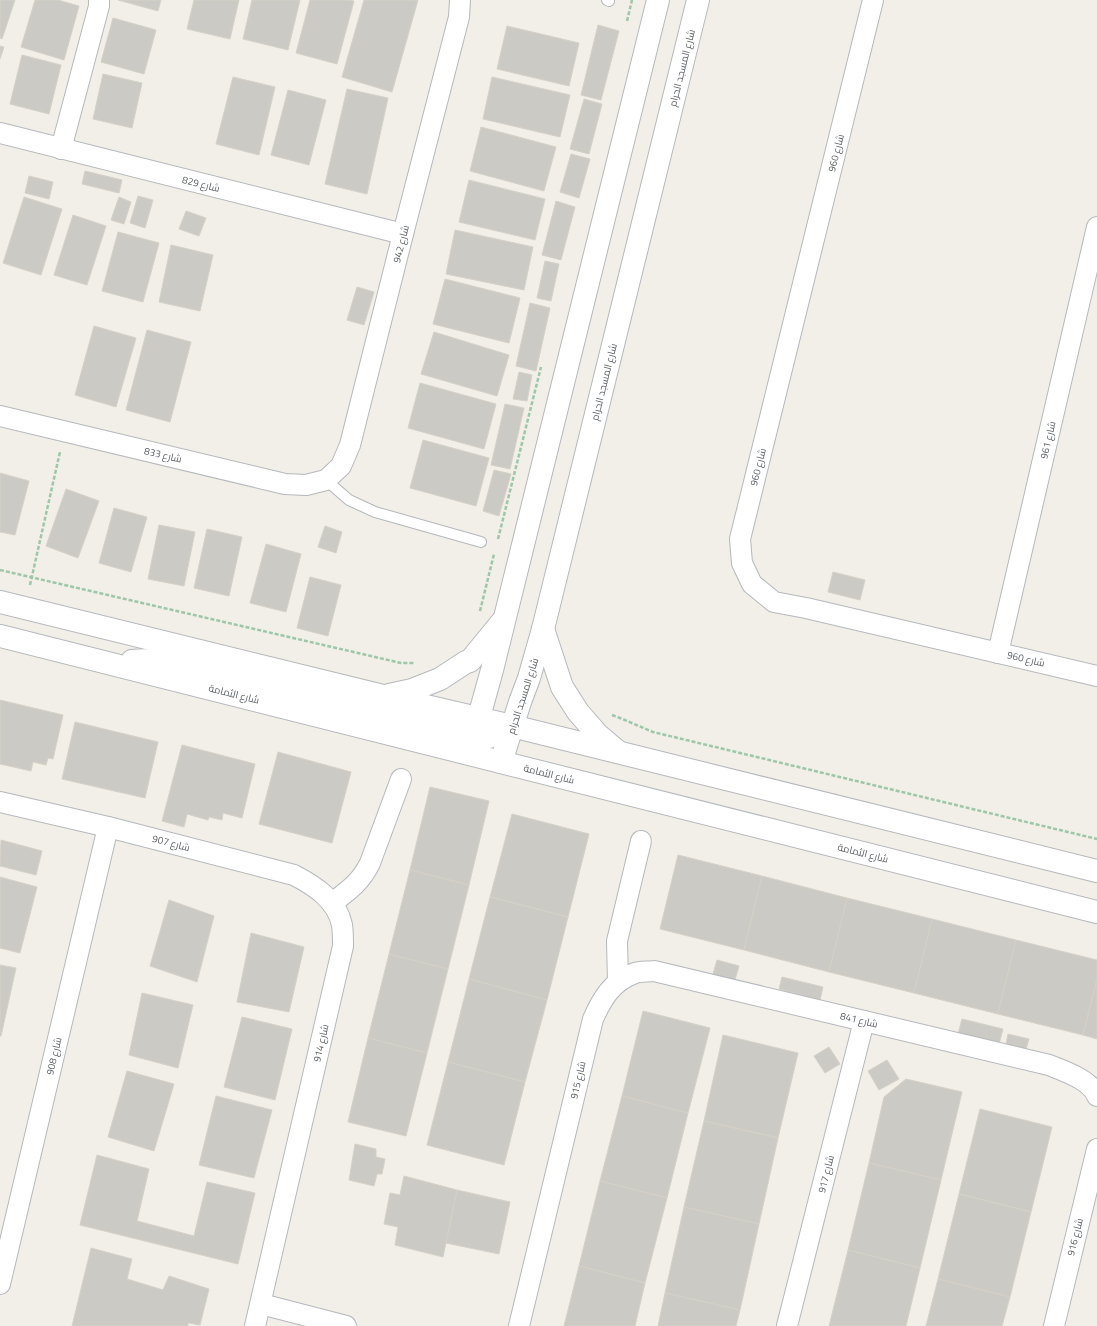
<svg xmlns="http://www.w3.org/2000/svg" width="1097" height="1326" viewBox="0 0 1097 1326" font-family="'Titillium Web',Cairo,sans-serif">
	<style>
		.building { fill: #cccac5; stroke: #d6d1c6 }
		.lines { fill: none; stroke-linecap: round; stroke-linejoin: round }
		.service-casing { stroke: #b5b8bc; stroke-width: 12 }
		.minor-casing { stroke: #b5b8bc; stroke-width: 22 }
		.tertiary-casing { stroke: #b5b8bc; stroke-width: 24 }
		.path { stroke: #9cc7a9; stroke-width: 2.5; stroke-dasharray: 4 2; stroke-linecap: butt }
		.service { stroke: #fff; stroke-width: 10 }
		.minor { stroke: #fff; stroke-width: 20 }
		.tertiary { stroke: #fff; stroke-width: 22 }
		.labels { text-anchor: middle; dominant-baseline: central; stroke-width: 3; stroke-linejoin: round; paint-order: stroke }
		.street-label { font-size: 10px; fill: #5f6368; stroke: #fff }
	</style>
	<rect width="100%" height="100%" fill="#f1efe8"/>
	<!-- building -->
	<g class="building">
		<path d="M0,0H15L2,39L0,38Z"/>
		<path d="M35,0H58L79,6L64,60L21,47Z"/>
		<path d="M118,0H161L158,11Z"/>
		<path d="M194,0H239L230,39L187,29Z"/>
		<path d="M252,0H300L288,50L243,39Z"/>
		<path d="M310,0H348L354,1L337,64L296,53Z"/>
		<path d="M364,0H418L392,92L342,77Z"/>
		<path d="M113,18L156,30L144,74L101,62Z"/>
		<path d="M598,25L619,31L601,100L581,95Z"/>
		<path d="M507,26L579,43L569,86L497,69Z"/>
		<path d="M0,46L4,47L0,59Z"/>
		<path d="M22,55L61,65L49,114L10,104Z"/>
		<path d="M103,74L142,83L132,128L93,119Z"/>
		<path d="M233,77L275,87L259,155L216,144Z"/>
		<path d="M492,77L570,95L560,137L483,119Z"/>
		<path d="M347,89L388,98L367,194L325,184Z"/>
		<path d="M288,90L326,100L309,165L271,155Z"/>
		<path d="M584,99L602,104L589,154L570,149Z"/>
		<path d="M481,127L556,147L544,191L470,171Z"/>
		<path d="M571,154L590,159L579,198L560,192Z"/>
		<path d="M85,171L122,180L119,193L82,184Z"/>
		<path d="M29,176L53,182L49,199L25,193Z"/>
		<path d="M469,180L545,199L535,240L459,222Z"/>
		<path d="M138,196L153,200L145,228L130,223Z"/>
		<path d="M24,197L62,209L41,275L3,263Z"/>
		<path d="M119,197L131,202L124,224L111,220Z"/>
		<path d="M556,201L575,207L561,260L542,255Z"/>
		<path d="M186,211L206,218L199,236L179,229Z"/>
		<path d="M73,215L106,226L87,285L54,275Z"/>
		<path d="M455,230L533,247L524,290L446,274Z"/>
		<path d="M118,232L159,243L143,302L102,291Z"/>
		<path d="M171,245L213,255L200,311L159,302Z"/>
		<path d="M545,261L559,264L551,301L537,298Z"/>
		<path d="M445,279L520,298L509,343L433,324Z"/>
		<path d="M357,287L374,292L364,325L347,320Z"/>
		<path d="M530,303L550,308L536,371L516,366Z"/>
		<path d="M94,326L136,338L116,407L75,395Z"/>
		<path d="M147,330L191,342L170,422L126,410Z"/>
		<path d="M434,332L509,355L497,396L421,374Z"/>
		<path d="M519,372L532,375L527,401L513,399Z"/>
		<path d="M420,383L496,404L484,449L408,428Z"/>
		<path d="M505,404L524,408L510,469L491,465Z"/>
		<path d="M423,440L489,458L476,506L410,488Z"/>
		<path d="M494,470L511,474L499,516L483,511Z"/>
		<path d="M0,473L29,481L15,535L0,532Z"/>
		<path d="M66,489L99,501L78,558L46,546Z"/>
		<path d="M114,508L147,517L131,572L99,563Z"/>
		<path d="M159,525L195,532L184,586L148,579Z"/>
		<path d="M325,526L342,532L336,553L318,547Z"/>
		<path d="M207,529L242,537L229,596L194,588Z"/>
		<path d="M266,544L301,554L286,612L250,603Z"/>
		<path d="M833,572L865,580L860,600L828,592Z"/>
		<path d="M310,577L341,585L328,636L297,628Z"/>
		<path d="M0,700L63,715L53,759L48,758L46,765L33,762L31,771L0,764Z"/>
		<path d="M75,722L158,742L145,798L62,779Z"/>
		<path d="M182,745L255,764L242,818L223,813L222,820L209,817L208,820L187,814L184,827L162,821Z"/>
		<path d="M278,752L351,772L332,843L259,824Z"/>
		<path d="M430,787L489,801L469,885L410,870Z"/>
		<path d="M512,814L589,834L568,917L490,897Z"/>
		<path d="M1,840L42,851L36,875L0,866Z"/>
		<path d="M678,855L762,876L744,950L660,929Z"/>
		<path d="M410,870L469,885L448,969L389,954Z"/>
		<path d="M762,876L847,898L829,972L744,950Z"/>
		<path d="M0,877L37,887L20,953L0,948Z"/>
		<path d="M490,897L568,917L547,1000L469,979Z"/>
		<path d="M847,898L932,919L914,993L829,972Z"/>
		<path d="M169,900L214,916L197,982L150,966Z"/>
		<path d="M932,919L1016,940L998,1014L914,993Z"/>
		<path d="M251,933L304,947L289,1012L237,1002Z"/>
		<path d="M1016,940L1097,960V979L1083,1035L998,1014Z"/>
		<path d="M389,954L448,969L427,1053L368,1038Z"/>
		<path d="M717,960L739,966L735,980L713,974Z"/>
		<path d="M0,965L16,968L1,1036H0Z"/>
		<path d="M782,977L823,987L820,1000L779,989Z"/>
		<path d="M469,979L547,1000L525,1082L448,1062Z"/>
		<path d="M1097,979V1039L1083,1035Z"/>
		<path d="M142,993L193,1005L178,1068L129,1055Z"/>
		<path d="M643,1011L710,1028L688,1113L622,1096Z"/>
		<path d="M242,1017L292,1029L275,1100L224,1087Z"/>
		<path d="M962,1019L1003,1029L999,1044L958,1034Z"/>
		<path d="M1008,1034L1029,1039L1026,1049L1006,1044Z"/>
		<path d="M723,1035L798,1053L778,1138L704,1121Z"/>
		<path d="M368,1038L427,1053L406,1136L348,1122Z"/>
		<path d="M829,1047L840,1064L825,1073L814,1056Z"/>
		<path d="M887,1060L899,1079L879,1090L868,1071Z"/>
		<path d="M448,1062L525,1082L504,1165L427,1145Z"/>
		<path d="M127,1071L174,1084L154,1151L108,1137Z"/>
		<path d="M906,1079L962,1092L941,1180L869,1163L884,1097Z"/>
		<path d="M216,1096L272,1110L254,1178L199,1165Z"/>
		<path d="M622,1096L688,1113L667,1198L600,1181Z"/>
		<path d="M980,1109L1052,1127L1031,1212L959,1194Z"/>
		<path d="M704,1121L778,1138L759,1224L684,1207Z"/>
		<path d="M355,1144L376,1149V1157L385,1159L382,1174H377L374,1186L349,1180Z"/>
		<path d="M97,1155L149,1169L137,1221L194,1236L207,1182L255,1193L238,1264L80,1225Z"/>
		<path d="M869,1163L941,1180L920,1268L848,1250Z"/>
		<path d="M404,1176L457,1190L443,1257L395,1245L398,1227L384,1224L390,1193L400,1195Z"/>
		<path d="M600,1181L667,1198L645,1283L579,1266Z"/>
		<path d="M457,1190L510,1202L499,1254L446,1243Z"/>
		<path d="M959,1194L1031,1212L1010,1297L938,1279Z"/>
		<path d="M684,1207L759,1224L740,1310L665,1293Z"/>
		<path d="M91,1248L132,1259L127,1279L163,1290L169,1276L209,1289L200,1325L188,1323V1326H72Z"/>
		<path d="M848,1250L920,1268L906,1326H829Z"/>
		<path d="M579,1266L645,1283L635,1326H564Z"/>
		<path d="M938,1279L1010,1297L1002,1326H926Z"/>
		<path d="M665,1293L740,1310L736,1326H658Z"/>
	</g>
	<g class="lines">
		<defs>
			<g id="service">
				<path d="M607,0L609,1"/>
				<path d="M326,480L349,500L375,512L481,542"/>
			</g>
			<g id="minor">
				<path d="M873,0L740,539L742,563L752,584L774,602L806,608L1097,676"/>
				<path d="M0,133L403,234"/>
				<path d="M61,149L99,6V0"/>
				<path d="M0,416L285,484L306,485L326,480L341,466L350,445L403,234L459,17L460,0"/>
				<path d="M998,653L1097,227"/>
				<path d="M0,802L108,827L294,875C315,886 337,900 342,925C343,932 343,939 343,946L255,1326"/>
				<path d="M332,903C348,891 361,882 370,863L401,779"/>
				<path d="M618,981L617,941L641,841"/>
				<path d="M0,1284L108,827"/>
				<path d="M261,1304L346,1326"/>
				<path d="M519,1326L593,1019C602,999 612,981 635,973C641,971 648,972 654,971L1049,1065C1064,1071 1091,1080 1097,1096"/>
				<path d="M787,1326L864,1021"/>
				<path d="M1054,1326L1097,1149"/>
			</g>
			<g id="tertiary">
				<path d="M0,602L383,696L512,726L1097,871"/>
				<path d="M543,629L562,687L578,712L598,735L617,751"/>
				<path d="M0,636L1097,912"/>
				<path d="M132,661C149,659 165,661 181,664L439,729L489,737"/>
				<path d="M389,695L412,690L440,679L466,662L470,661L501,623"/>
				<path d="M469,753L492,670L658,0"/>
				<path d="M501,762L520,702L529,678L543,629L698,0"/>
			</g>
		</defs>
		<!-- service casing -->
		<use href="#service" class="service-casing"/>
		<!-- minor casing -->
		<use href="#minor" class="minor-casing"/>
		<!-- tertiary casing -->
		<use href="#tertiary" class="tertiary-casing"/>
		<!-- path -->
		<g class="path">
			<path d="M627,21L632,0"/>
			<path d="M498,539L541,367"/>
			<path d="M0,570L401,663H415"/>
			<path d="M30,585L60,452"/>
			<path d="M480,611L494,554"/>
			<path d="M612,715L620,718L653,732L1097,839"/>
		</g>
		<!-- service -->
		<use href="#service" class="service"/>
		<!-- minor -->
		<use href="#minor" class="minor"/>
		<!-- tertiary -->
		<use href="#tertiary" class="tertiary"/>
	</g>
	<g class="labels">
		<!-- street labels -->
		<g class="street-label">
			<text transform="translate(682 68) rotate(-76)">شارع المسجد الحرام</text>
			<text transform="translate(836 153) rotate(-76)">شارع 960</text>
			<text transform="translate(201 184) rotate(14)">شارع 829</text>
			<text transform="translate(401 244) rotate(-76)">شارع 942</text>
			<text transform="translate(604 382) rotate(-76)">شارع المسجد الحرام</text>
			<text transform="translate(1048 440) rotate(-77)">شارع 961</text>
			<text transform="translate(163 455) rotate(13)">شارع 833</text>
			<text transform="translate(758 467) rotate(-76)">شارع 960</text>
			<text transform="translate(1026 659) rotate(13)">شارع 960</text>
			<text transform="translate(234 694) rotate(14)">شارع الثمامة</text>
			<text transform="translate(523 696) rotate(-72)">شارع المسجد الحرام</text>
			<text transform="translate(549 774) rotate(14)">شارع الثمامة</text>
			<text transform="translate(171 843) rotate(15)">شارع 907</text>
			<text transform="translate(863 853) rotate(14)">شارع الثمامة</text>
			<text transform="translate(859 1020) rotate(13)">شارع 841</text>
			<text transform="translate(321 1043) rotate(-77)">شارع 914</text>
			<text transform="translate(54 1056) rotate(-77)">شارع 908</text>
			<text transform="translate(578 1080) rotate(-77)">شارع 915</text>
			<text transform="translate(826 1174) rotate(-76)">شارع 917</text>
			<text transform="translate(1075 1237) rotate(-76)">شارع 916</text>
		</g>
	</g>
</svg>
